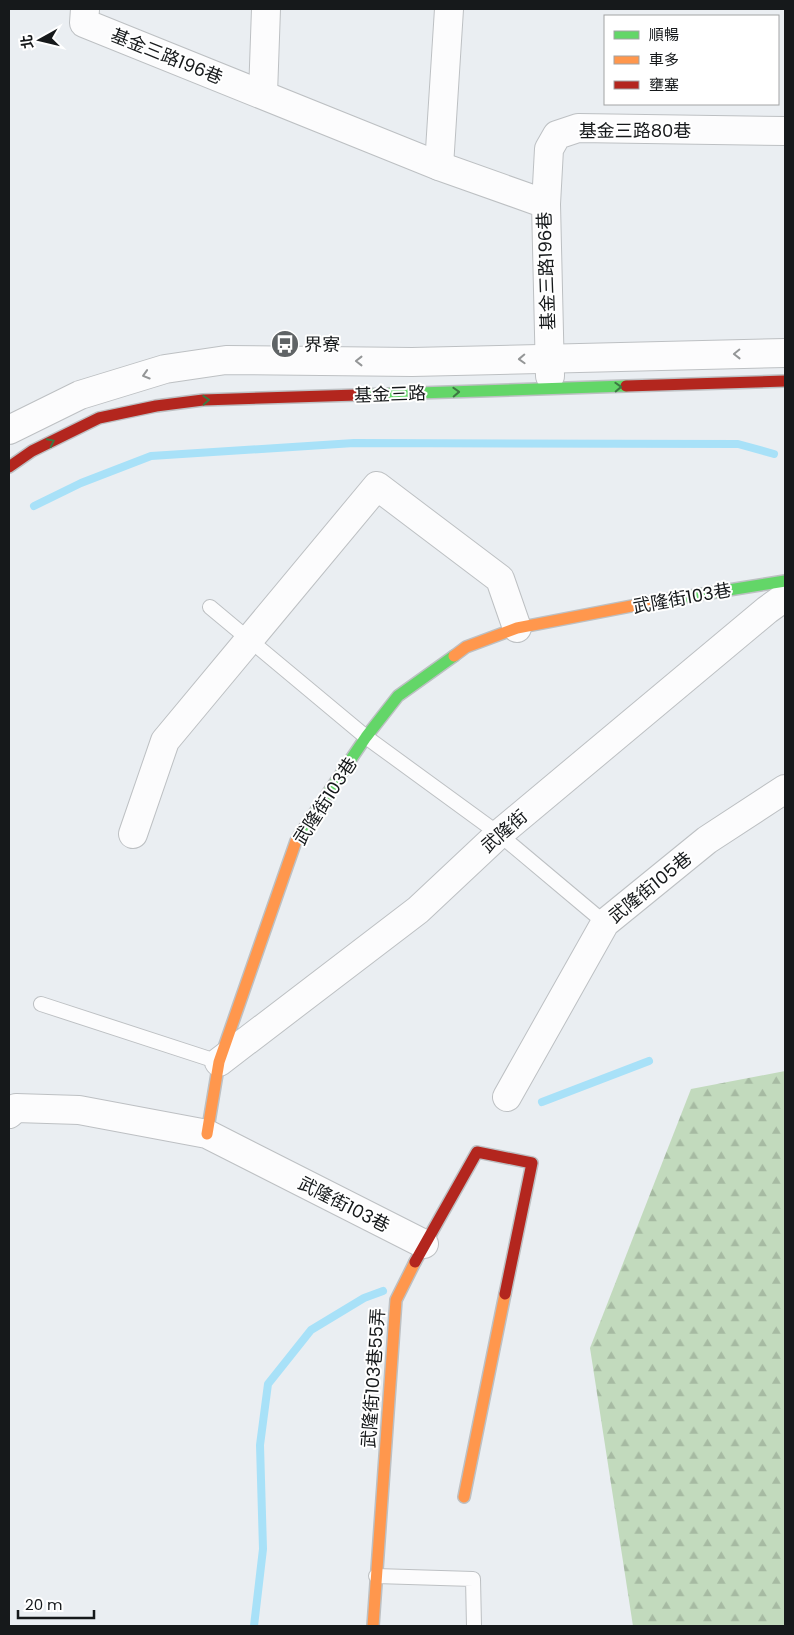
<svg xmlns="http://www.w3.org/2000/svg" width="794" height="1635" viewBox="0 0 794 1635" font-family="Poppins,'Noto Sans TC',sans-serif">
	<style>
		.forest { fill: url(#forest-firs) }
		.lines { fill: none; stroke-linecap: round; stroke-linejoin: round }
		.stream { stroke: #a8e1f8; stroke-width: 8 }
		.lane-casing { stroke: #bdc0c3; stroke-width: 16 }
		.street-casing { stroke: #bdc0c3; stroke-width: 30 }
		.fast-casing { stroke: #bdc0c3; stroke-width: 14 }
		.slow-casing { stroke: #bdc0c3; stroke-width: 14 }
		.jam-casing { stroke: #bdc0c3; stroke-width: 14 }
		.lane { stroke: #fcfcfd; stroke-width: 14 }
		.street { stroke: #fcfcfd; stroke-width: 28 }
		.fast { stroke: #63d668; stroke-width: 11 }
		.slow { stroke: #ff974d; stroke-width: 11 }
		.jam { stroke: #b3261e; stroke-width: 11 }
		.oneway { stroke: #949697 }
		.oneway2 { stroke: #3c7842 }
		.labels { text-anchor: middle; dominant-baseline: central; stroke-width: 4; stroke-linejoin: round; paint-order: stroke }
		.street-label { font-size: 18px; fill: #16191b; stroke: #fff }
		.poi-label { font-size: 18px; fill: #16191b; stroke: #fff; text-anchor: start }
	</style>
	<defs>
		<pattern id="forest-firs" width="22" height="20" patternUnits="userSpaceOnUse" patternTransform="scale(1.25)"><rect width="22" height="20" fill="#c2dabd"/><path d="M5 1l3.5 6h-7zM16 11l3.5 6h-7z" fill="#a6baa2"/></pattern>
	</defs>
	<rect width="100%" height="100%" fill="#eaeef2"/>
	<!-- forest -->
	<path class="forest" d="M785,1071V1626H633L590,1348L691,1089Z"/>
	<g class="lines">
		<!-- stream -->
		<g class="stream">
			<path d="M34,506L81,483L151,456L354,443L738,444L774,454"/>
			<path d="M542,1102L649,1061"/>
			<path d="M254,1626L263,1549L260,1445L268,1384L311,1330L364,1298L383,1291"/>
		</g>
		<defs>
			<g id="lane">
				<path d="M210,607L366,737L499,834L605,923"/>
				<path d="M41,1004L219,1062"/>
				<path d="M376,1576L473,1579L474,1626"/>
			</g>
			<g id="street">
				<path d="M85,9L84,23L439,166L546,204L550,376"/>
				<path d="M263,94L266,9"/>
				<path d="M439,166L449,9"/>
				<path d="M546,204L549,149L557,135L578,128L785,131"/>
				<path d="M9,430L80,395L165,369L226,360L412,362L785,353"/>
				<path d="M133,834L165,741L377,486L500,579L517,628"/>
				<path d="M219,1062L418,910L499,834L767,610L785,597"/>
				<path d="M507,1097L605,923L707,840L785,789"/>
				<path d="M9,1114L16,1108L79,1110L207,1134L424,1244"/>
			</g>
			<g id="fast">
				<path d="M357,395L626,386"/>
				<path d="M647,603L785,581"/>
				<path d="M299,836L366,737L398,696L454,656"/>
			</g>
			<g id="slow">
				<path d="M454,656L466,647L517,628L647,603"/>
				<path d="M207,1134L219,1062L296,841L299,836"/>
				<path d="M464,1497L505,1294"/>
				<path d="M373,1626L396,1300L415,1262"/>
			</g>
			<g id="jam">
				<path d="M626,386L785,381"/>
				<path d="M9,467L32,451L99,418L156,406L203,400L357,395"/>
				<path d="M415,1262L477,1152L532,1163L505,1294"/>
			</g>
		</defs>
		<!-- lane casing -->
		<use href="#lane" class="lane-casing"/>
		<!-- street casing -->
		<use href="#street" class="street-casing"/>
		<!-- fast casing -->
		<use href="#fast" class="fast-casing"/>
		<!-- slow casing -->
		<use href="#slow" class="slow-casing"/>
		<!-- jam casing -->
		<use href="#jam" class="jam-casing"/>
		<!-- lane -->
		<use href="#lane" class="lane"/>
		<!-- street -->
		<use href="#street" class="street"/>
		<!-- fast -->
		<use href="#fast" class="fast"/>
		<!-- slow -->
		<use href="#slow" class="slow"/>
		<!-- jam -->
		<use href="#jam" class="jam"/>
	</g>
	<!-- one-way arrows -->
	<defs><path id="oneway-chevron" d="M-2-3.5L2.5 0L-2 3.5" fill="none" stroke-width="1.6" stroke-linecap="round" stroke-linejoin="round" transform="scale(1.25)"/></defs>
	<g class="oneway">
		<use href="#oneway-chevron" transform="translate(737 354) rotate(179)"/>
		<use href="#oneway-chevron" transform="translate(522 359) rotate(178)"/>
		<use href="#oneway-chevron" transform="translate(359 361) rotate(-180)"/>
		<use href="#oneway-chevron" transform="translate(146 375) rotate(163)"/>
	</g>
	<g class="oneway2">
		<use href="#oneway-chevron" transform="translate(618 387) rotate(-2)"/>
		<use href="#oneway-chevron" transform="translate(456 392) rotate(-2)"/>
		<use href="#oneway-chevron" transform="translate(206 400) rotate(-3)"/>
		<use href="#oneway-chevron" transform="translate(51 442) rotate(-26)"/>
	</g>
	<!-- icons -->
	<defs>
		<symbol id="bus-disc" viewBox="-11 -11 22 22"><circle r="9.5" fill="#606466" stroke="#fff"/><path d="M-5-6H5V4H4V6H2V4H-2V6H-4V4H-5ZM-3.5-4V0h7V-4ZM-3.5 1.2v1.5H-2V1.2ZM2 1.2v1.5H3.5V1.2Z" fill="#fff"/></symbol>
	</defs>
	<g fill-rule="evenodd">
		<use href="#bus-disc" x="269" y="328" width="32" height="32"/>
	</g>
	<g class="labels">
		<!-- street labels -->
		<g class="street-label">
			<text transform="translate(167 56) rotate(22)">基金三路196巷</text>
			<text x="635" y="130">基金三路80巷</text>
			<text transform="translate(546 271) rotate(-92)">基金三路196巷</text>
			<text transform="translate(390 394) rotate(-2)">基金三路</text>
			<text transform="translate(682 598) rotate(-10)">武隆街103巷</text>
			<text transform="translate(325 801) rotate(-57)">武隆街103巷</text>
			<text transform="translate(504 831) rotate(-41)">武隆街</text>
			<text transform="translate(650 887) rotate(-39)">武隆街105巷</text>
			<text transform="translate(344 1204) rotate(27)">武隆街103巷</text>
			<text transform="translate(373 1378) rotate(-86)">武隆街103巷55弄</text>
		</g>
		<!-- poi labels -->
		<g class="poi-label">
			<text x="304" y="344">界寮</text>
		</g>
	</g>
	<!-- border -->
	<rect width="794" height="1635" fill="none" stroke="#16191b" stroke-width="20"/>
	<!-- legend -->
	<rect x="604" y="15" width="175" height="90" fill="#ffffff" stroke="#a2a3a4"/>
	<rect x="614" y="31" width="25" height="8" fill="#63d668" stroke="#a2a3a4"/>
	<text x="649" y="40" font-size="15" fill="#16191b">順暢</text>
	<rect x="614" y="56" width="25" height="8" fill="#ff974d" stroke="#a2a3a4"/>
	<text x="649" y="65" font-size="15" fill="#16191b">車多</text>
	<rect x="614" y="81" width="25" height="8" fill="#b3261e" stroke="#a2a3a4"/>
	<text x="649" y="90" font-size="15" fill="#16191b">壅塞</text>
	<!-- north arrow -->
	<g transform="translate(40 40) rotate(262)" stroke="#ffffff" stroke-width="4" paint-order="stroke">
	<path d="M0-4L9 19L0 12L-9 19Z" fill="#16191b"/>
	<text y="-8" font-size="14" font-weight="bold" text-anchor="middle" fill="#16191b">北</text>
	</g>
	<!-- scale -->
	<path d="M18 1610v8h76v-8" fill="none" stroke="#16191b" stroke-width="2.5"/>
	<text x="25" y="1610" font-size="15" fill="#16191b" stroke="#ffffff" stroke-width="4" paint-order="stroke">20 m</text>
</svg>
